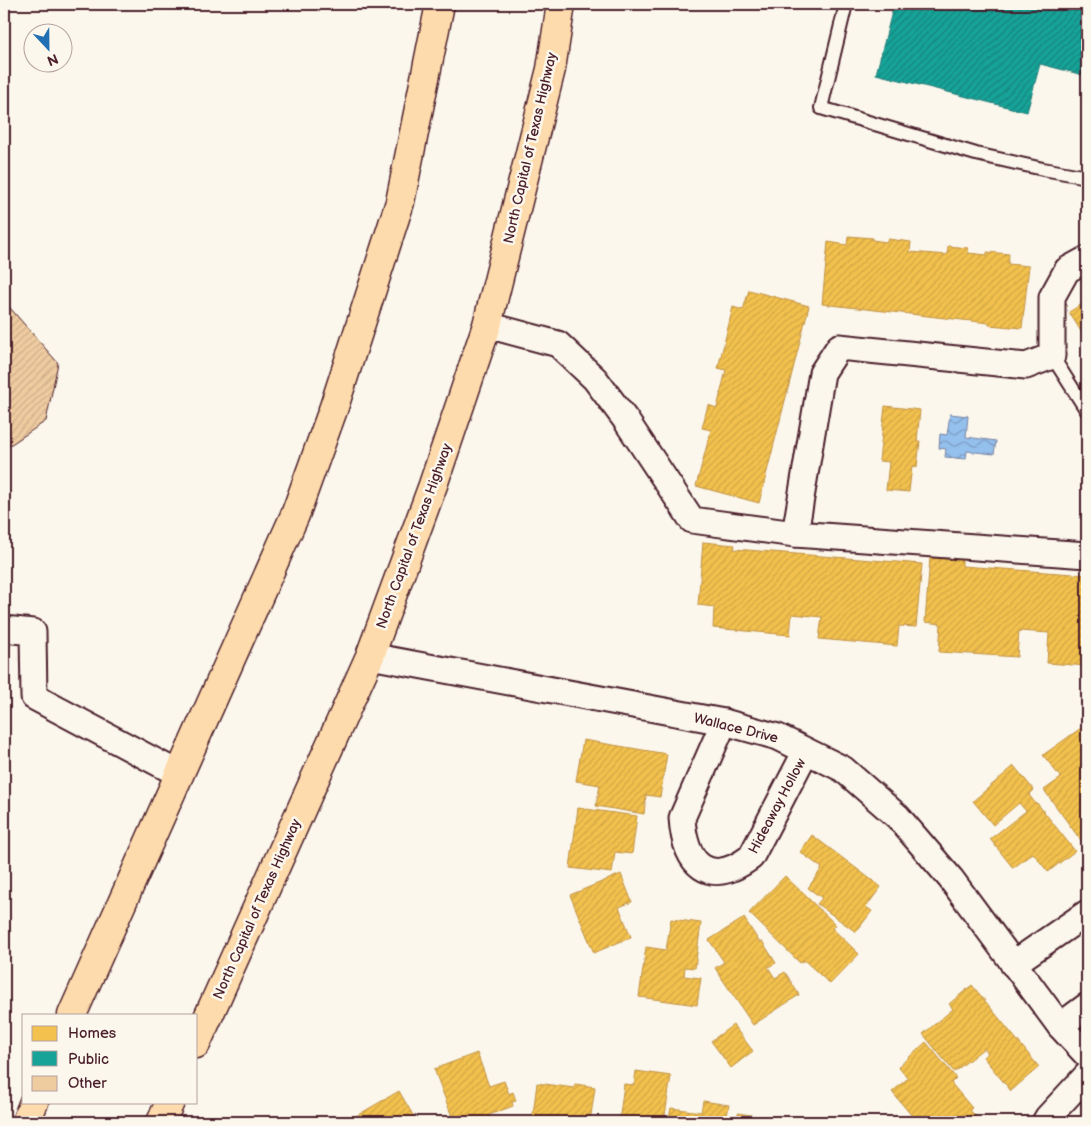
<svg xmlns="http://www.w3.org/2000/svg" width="1091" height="1126" viewBox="0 0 1091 1126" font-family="'Balsamiq Sans',sans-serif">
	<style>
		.water { fill: url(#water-waves); stroke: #7680a0 }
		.homes { fill: url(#homes-hatch); stroke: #c09044 }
		.public { fill: url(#public-hatch); stroke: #267b77 }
		.building { fill: url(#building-hatch); stroke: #4a1f2b }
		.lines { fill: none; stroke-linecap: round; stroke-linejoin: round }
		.lane-casing { stroke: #4a1f2b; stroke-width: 16 }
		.street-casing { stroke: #4a1f2b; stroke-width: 29 }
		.highway-casing { stroke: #4a1f2b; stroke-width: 31 }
		.lane { stroke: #fbf7ec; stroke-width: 12 }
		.street { stroke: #fbf7ec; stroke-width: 25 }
		.highway { stroke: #fedbac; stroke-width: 28 }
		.labels { text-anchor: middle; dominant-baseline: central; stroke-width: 5; stroke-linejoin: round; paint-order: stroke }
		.street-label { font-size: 14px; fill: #4a1f2b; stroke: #fbf7ec }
	</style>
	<defs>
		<pattern id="water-waves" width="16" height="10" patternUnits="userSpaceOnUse" patternTransform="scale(1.25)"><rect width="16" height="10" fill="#94c0ee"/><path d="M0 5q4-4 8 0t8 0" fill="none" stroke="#7b9bc1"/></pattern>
		<pattern id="homes-hatch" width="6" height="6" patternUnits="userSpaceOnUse" patternTransform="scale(1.25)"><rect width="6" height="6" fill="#f2c14e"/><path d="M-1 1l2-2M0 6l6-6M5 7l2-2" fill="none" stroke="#d1a544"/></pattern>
		<pattern id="public-hatch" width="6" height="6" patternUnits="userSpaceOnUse" patternTransform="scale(1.25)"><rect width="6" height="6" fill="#17a398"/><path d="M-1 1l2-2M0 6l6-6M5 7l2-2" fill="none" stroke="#17847c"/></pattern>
		<pattern id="building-hatch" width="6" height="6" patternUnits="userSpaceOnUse" patternTransform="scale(1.25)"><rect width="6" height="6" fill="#efcba0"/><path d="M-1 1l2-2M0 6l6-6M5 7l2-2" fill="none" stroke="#ceae8a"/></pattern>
	</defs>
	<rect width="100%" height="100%" fill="#fbf7ec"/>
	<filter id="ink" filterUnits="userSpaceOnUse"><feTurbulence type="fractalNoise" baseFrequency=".02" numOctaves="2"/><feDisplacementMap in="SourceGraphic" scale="10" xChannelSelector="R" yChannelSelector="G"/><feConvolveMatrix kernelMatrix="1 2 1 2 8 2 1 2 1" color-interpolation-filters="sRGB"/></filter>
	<g filter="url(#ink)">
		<!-- water -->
		<path class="water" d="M950,414L968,416L966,437L996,441L994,454L967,451L966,459L945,457L946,449L939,448L940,434L947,435Z"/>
		<!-- homes -->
		<g class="homes">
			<path d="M848,236L873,238L872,240L887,242L888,239L911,242L910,252L947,255L948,246L968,248V253L987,255V252L1009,254L1008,264L1029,266L1022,328L989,325V323L822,304L828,242L847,245Z"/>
			<path d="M749,290L809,306L759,503L696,486L711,430L702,428L708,405L717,408L726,370L718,368L733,307L743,310Z"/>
			<path d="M1087,301V341L1069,312Z"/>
			<path d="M885,406L920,410L917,441H920L917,467L912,466L909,492L886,490L889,462L879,461Z"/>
			<path d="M703,542L735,545L734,549L922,564L916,627L899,626L897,646L819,639L822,617L792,614L790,635L713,628L714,607L698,605Z"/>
			<path d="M930,558L962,560V566L1087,575V666L1047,663L1049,633L1019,631L1017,657L939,652L941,624L925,622Z"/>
			<path d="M1081,728L1087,737V849L1044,790L1061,778L1043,755Z"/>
			<path d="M583,740L667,754L660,797L646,795L644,814L596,806L600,785L576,781Z"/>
			<path d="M1014,766L1034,790L1029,795L1036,804L1037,803L1075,851L1048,872L1033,853L1013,868L990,839L1026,811L1019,803L993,825L973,801Z"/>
			<path d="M578,808L637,816L632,854L615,852L612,873L570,868Z"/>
			<path d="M812,835L881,887L866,907L872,911L856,932L817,904L822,898L808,888L822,868L800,852Z"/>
			<path d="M621,874L632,902L619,907L631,937L594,953L570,895Z"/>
			<path d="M785,876L836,925L832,928L859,954L830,984L804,960L800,963L749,913Z"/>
			<path d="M744,918L760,943L762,941L776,963L768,967L775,978L785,972L799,995L753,1025L715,968L724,962L709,940Z"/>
			<path d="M671,919L701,923L695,968L685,967L684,976L701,978L697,1005L639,997L646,947L666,950Z"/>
			<path d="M972,985L1039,1067L1011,1091L983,1057L988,1053L984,1048L954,1072L923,1034L953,1009L949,1004Z"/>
			<path d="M733,1025L753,1051L731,1068L711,1041Z"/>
			<path d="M926,1042L956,1078L951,1083L972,1108L970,1110L980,1122H917L892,1092L908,1078L898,1067Z"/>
			<path d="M477,1053L489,1086L504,1081L509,1094L513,1092L516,1101L512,1102L513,1106L489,1115L492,1122H454L434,1069Z"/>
			<path d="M636,1071L671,1076L664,1122H619L624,1084L634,1085Z"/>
			<path d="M537,1083L574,1088L575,1084L595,1087L590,1122H532Z"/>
			<path d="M399,1091L417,1122H352L351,1119Z"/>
			<path d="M703,1101L729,1105L726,1122H668L671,1108L701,1112Z"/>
			<path d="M738,1113L763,1117L762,1122H737Z"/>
		</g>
		<!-- public -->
		<path class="public" d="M894,4H1087V76L1040,64L1027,112L876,74Z"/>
		<!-- building -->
		<path class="building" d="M4,301L58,363L46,421L4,449Z"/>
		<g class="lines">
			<defs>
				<g id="lane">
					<path d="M846,4L821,108L976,154L1043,169L1087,177"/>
					<path d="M1052,356L1087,411"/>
				</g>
				<g id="street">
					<path d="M487,325L558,344L595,379L625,419L692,520L795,534L1087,555"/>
					<path d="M795,534L822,373L839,347L1026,366L1052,356V297L1067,270L1087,259"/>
					<path d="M4,629L33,632L34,697L179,774"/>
					<path d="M370,656L724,722L778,737L843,769L898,817L951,879L1060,1026L1087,1055"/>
					<path d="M724,722L682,818C685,864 708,889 751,857L806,751"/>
					<path d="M1013,964L1087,913"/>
					<path d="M1060,1026L1087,1006"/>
					<path d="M1045,1122L1048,1117L1087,1075"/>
				</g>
				<g id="highway">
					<path d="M72,1015L295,515L334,407L400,202L440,4"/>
					<path d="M196,1044L370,656L433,485L487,325L551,69L561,4"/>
					<path d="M26,1122L34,1102"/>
					<path d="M161,1122L170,1102"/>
				</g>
			</defs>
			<!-- lane casing -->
			<use href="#lane" class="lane-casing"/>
			<!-- street casing -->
			<use href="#street" class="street-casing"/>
			<!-- highway casing -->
			<use href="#highway" class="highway-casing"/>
			<!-- lane -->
			<use href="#lane" class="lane"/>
			<!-- street -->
			<use href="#street" class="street"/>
			<!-- highway -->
			<use href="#highway" class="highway"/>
		</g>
	</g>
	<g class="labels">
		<!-- street labels -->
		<g class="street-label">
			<text transform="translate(530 148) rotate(-77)">North Capital of Texas Highway</text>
			<text transform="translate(414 536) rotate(-70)">North Capital of Texas Highway</text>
			<text transform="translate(736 728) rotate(14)">Wallace Drive</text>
			<text transform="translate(777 806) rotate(-62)">Hideaway Hollow</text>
			<text transform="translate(257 909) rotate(-66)">North Capital of Texas Highway</text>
		</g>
	</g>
	<!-- margin -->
	<rect width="1091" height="1126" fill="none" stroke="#fbf7ec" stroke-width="20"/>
	<rect x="10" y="10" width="1071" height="1106" fill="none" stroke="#4a1f2b" stroke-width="2" filter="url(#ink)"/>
	<!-- legend -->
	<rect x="22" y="1014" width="175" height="90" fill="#fbf7ec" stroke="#b4a19f"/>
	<rect x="32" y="1026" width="25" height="15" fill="#f2c14e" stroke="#b4a19f"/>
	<text x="68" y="1038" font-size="15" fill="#4a1f2b">Homes</text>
	<rect x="32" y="1051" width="25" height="15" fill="#17a398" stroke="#b4a19f"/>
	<text x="68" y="1064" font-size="15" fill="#4a1f2b">Public</text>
	<rect x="32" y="1076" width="25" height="15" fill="#efcba0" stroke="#b4a19f"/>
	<text x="68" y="1088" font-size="15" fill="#4a1f2b">Other</text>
	<!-- north arrow -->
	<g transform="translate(48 48) rotate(158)"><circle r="24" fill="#fbf7ec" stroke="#b4a19f"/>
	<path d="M0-4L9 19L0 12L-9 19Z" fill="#1f6fb2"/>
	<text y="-8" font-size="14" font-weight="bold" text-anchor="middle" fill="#4a1f2b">N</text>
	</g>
</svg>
